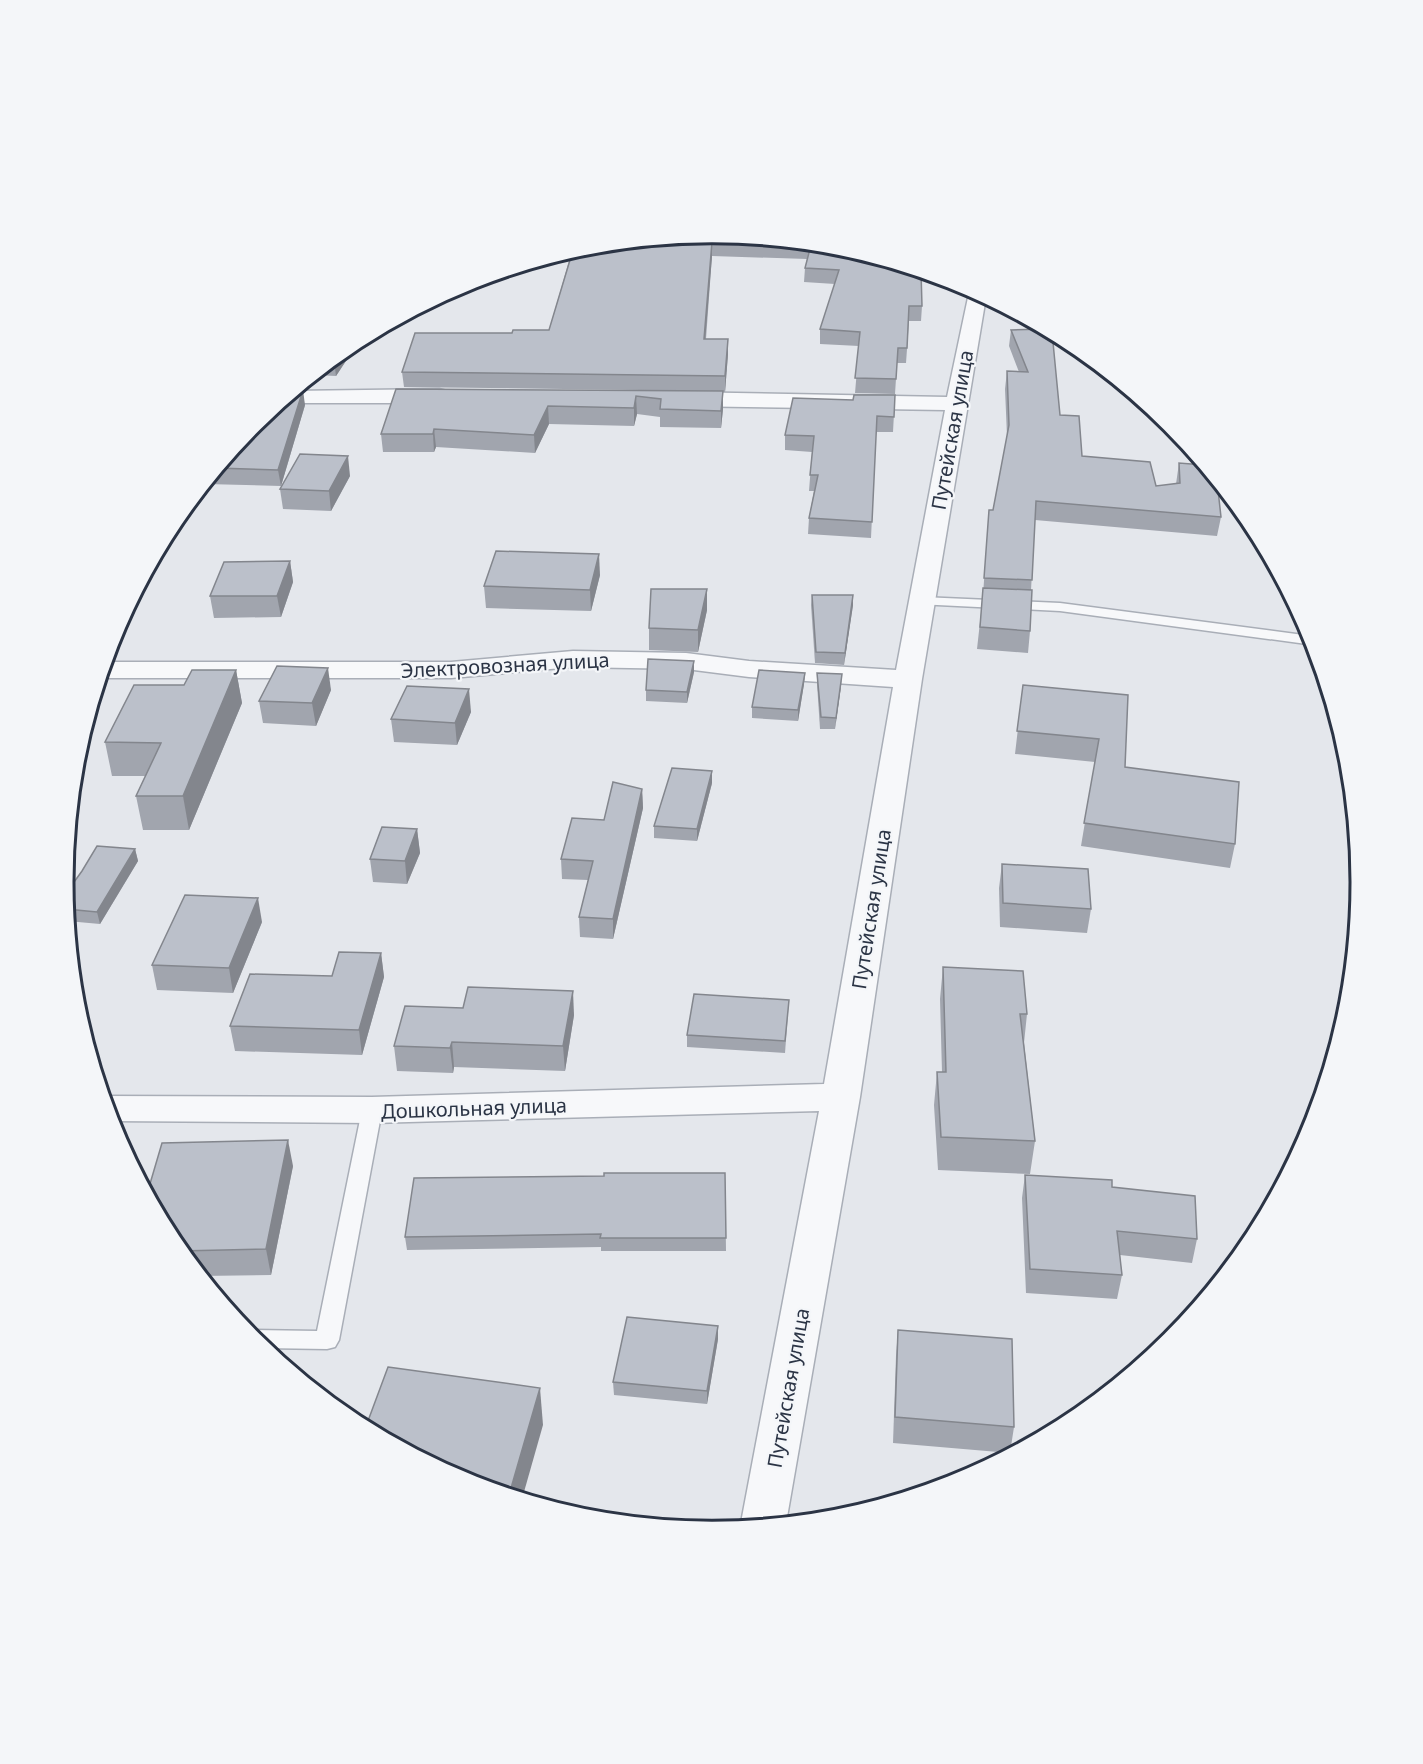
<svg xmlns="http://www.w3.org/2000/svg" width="1423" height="1764" viewBox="0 0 1423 1764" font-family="'Noto Sans',sans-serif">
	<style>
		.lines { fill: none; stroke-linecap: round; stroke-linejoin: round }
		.service-casing { stroke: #a9aeb7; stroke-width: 3 }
		.minor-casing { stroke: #a9aeb7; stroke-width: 3 }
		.service { fill: #f7f8fa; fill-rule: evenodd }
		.minor { fill: #f7f8fa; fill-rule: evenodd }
		.wall { fill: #a1a5ae }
		.shaded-wall { fill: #83868d }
		.building { fill: #bbc0ca; stroke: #83868d; stroke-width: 1.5 }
		.labels { text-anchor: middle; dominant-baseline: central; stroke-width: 4.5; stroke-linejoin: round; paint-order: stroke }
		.street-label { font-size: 20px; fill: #2b3445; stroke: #f4f6f9 }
		.rim { fill: none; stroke: #2b3445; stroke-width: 3 }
	</style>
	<rect width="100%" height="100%" fill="#e4e7ec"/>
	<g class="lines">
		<defs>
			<g id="service">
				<path d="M922,597L1060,603L1311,636L1314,645L1060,611L917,604L915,601Z"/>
				<path d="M372,1103L379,1105L382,1110L339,1340L335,1347L327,1349L263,1348L246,1332L252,1330L317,1331L362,1110L365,1105Z"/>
			</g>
			<g id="minor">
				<path d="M970,288L986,297L922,679L860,1097L786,1523L740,1528L819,1111L372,1123L110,1121L102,1096L372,1097L824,1084L893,687L749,677L686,669L573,667L451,678H99L104,662H451L573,651L686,653L749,661L896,670L945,410L680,406L672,404L669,399L672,394L680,392L947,397Z"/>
				<path d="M439,389L447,391L450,396L447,401L439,403H278L292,391Z"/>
			</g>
		</defs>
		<!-- service casing -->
		<use href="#service" class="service-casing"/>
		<!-- minor casing -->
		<use href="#minor" class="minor-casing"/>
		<!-- service -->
		<use href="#service" class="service"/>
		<!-- minor -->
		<use href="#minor" class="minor"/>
	</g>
	<!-- wall -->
	<g class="wall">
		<path d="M712,234L838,246L922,306L921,321H909L906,363H897L895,394L855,393L859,346L820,344V329L835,284L804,282L805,268L807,259L712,256L706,339H728V354L725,392H723V409L721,428L660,427V417L637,414L634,426L549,424L535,453L436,447L434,452H383L381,434L396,389L716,391L404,387L402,372L512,333L549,330L571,254H558L585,246Z"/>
		<path d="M1011,330L1082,456L1156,486L1176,484L1179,463L1221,517L1217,536L1035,520L1031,590L1030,631L1028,653L977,649L983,595L989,510H993L1007,436L1005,389L1007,371L1019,372L1009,346Z"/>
		<path d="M361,338L336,376L314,375L310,388L295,389L351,343Z"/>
		<path d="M895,395L893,432H876L871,538L808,534L809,518L814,491H809L812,452L785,450V435L853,400Z"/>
		<path d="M305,405L281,486L205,484V482L253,423Z"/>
		<path d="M350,476L331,511L283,509L280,489Z"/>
		<path d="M290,561L293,582L281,617L214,618L210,596Z"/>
		<path d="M600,575L591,611L486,608L484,586Z"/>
		<path d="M707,589V610L698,652L649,650V628Z"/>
		<path d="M812,595L853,605L844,665L815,663L811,605Z"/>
		<path d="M694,661V672L687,703L646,701V690Z"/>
		<path d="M236,670L242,703L189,830H143L136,796L145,776H112L105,742L184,685Z"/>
		<path d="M805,673L804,684L798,721L752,718V707Z"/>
		<path d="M817,673L841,686L835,729H820L817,684Z"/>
		<path d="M1023,685L1128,695L1125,767L1235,844L1230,868L1081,846L1095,762L1015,754Z"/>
		<path d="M331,690L316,726L263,723L259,701Z"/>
		<path d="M471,712L457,745L394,742L391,719Z"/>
		<path d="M712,783L697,841L654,838V826Z"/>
		<path d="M642,789L643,808L613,939L580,937L579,917L588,880L562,879L561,859L604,820Z"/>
		<path d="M417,829L420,853L407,884L373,882L370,859Z"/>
		<path d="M135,849L138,861L100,924L67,921L64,896Z"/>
		<path d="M1002,864L1091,909L1087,933L1000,927L999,888Z"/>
		<path d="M1358,895H1359L1354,946L1352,919Z"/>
		<path d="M262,922L233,993L157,990L152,965Z"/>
		<path d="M381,953L384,977L362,1055L235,1051L230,1026L332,976Z"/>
		<path d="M943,967L1027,1014L1024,1043L1035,1141L1030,1174L938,1170L934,1105L937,1072H942L940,999Z"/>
		<path d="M789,1000L785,1053L687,1047V1035Z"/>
		<path d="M574,1015L565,1071L454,1067L453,1073L397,1071L394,1046Z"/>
		<path d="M293,1166L271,1275L200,1276L172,1242Z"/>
		<path d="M725,1173L726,1251H601V1247L407,1250L405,1237L604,1176Z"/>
		<path d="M1025,1175L1112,1187L1197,1239L1192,1263L1120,1255L1122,1275L1117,1299L1026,1293L1022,1198Z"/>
		<path d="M718,1326V1339L707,1404L614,1395L613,1382Z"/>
		<path d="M898,1330L1014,1427L1010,1453L893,1443L896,1356Z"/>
	</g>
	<!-- shaded-wall -->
	<g class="shaded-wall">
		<path d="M712,242V256L704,354V339Z"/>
		<path d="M361,338L336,376L334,360L339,353L351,343Z"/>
		<path d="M728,339V354L725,392V376Z"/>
		<path d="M314,373V375L310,388L309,377Z"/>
		<path d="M303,390L305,405L281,486L278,470Z"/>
		<path d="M723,391V409L721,428V411Z"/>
		<path d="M636,396L637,414L634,426V408Z"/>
		<path d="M548,406L549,424L535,453L534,435Z"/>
		<path d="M434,429L436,447L434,452L433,434Z"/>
		<path d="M348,456L350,476L331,511L329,491Z"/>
		<path d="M599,554L600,575L591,611L590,590Z"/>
		<path d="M290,561L293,582L281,617L277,596Z"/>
		<path d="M707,589V610L698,652V630Z"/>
		<path d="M853,595V605L844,665L845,653Z"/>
		<path d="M694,661V672L687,703V692Z"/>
		<path d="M328,668L331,690L316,726L312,703Z"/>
		<path d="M236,670L242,703L189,830L183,796Z"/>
		<path d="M805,673L804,684L798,721V710Z"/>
		<path d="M842,674L841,686L835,729L836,718Z"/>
		<path d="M469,689L471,712L457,745L455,723Z"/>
		<path d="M712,771V783L697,841V829Z"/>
		<path d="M642,789L643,808L613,939V919Z"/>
		<path d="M417,829L420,853L407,884L405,861Z"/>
		<path d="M135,849L138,861L100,924L97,912Z"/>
		<path d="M258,898L262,922L233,993L229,968Z"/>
		<path d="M381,953L384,977L362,1055L359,1030Z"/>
		<path d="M573,991L574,1015L565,1071L563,1046Z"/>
		<path d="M452,1042L454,1067L453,1073L450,1048Z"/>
		<path d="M288,1140L293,1166L271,1275L266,1249Z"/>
		<path d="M718,1326V1339L707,1404V1391Z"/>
		<path d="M540,1388L543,1425L522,1499L509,1495Z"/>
	</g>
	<!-- building -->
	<g class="building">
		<path d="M712,234L838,246L921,271L922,306H909L907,348H898L896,379L855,378L860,332L820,329L839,270L805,268L811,245L712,242L704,339H728L725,376L402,372L415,333H512L513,330H549L573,250L585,246Z"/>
		<path d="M1047,329L1052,332L1060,415L1079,416L1082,456L1150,462L1156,486L1180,483L1179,463L1204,465L1217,481L1221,517L1036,501L1032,580L984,578L989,510H993L1009,425L1007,371L1028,372L1011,330Z"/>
		<path d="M339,353L334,360H330Z"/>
		<path d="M396,389L723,391L721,411L660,409L661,399L636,396L634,408L548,406L534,435L434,429L433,434H381Z"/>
		<path d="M294,390H303L278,470L216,468L253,423Z"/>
		<path d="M854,395H895L894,417L877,416L872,522L809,518L818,475H810L814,436L785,435L793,398L853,400Z"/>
		<path d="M300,454L348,456L329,491L280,489Z"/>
		<path d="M496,551L599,554L590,590L484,586Z"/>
		<path d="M290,561L277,596H210L224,562Z"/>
		<path d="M983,588L1032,590L1030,631L980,627Z"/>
		<path d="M651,589H707L698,630L649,628Z"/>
		<path d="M812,595H853L845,653L816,652Z"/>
		<path d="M648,659L694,661L687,692L646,690Z"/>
		<path d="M277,666L328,668L312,703L259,701Z"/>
		<path d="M192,670H236L183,796H136L161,743L105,742L134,685H184Z"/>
		<path d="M759,670L805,673L798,710L752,707Z"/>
		<path d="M817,673L842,674L836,718L821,717Z"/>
		<path d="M1023,685L1128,695L1125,767L1239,782L1235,844L1084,823L1099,739L1017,731Z"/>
		<path d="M407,686L469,689L455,723L391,719Z"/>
		<path d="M672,768L712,771L697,829L654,826Z"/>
		<path d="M613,782L642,789L613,919L579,917L593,861L561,859L572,818L604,820Z"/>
		<path d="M382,827L417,829L405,861L370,859Z"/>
		<path d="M97,846L135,849L97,912L66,909L64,896L82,871Z"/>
		<path d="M1002,864L1088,869L1091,909L1003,903Z"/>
		<path d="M185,895L258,898L229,968L152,965Z"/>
		<path d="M339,952L381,953L359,1030L230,1026L250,974L332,976Z"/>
		<path d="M943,967L1023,971L1027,1014H1020L1035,1141L941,1137L937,1072H946Z"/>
		<path d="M468,987L573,991L563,1046L452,1042L450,1048L394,1046L405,1006L463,1008Z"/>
		<path d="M694,994L789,1000L785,1041L687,1035Z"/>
		<path d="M288,1140L266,1249L179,1251L172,1242L147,1194L162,1143Z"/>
		<path d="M604,1173H725L726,1238H600L601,1234L405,1237L414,1178L604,1176Z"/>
		<path d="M1025,1175L1112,1180V1187L1195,1196L1197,1239L1117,1231L1122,1275L1030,1269Z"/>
		<path d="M627,1317L718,1326L707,1391L613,1382Z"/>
		<path d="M898,1330L1012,1339L1014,1427L895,1417Z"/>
		<path d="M388,1367L540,1388L509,1495L463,1481L365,1429Z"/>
	</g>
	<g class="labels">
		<!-- street labels -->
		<g class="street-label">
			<text transform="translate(952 430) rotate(-80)">Путейская улица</text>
			<text transform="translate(505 665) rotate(-3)">Электровозная улица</text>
			<text transform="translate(871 909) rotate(-81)">Путейская улица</text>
			<text transform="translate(474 1108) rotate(-2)">Дошкольная улица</text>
			<text transform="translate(788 1388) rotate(-80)">Путейская улица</text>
		</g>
	</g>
	<!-- crop -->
	<path d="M0 0H1423V1764H0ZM74 882a638 638 0 1 1 1276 0a638 638 0 1 1-1276 0Z" fill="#f4f6f9" fill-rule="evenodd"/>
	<path class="rim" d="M74 882a638 638 0 1 1 1276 0a638 638 0 1 1-1276 0Z"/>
</svg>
